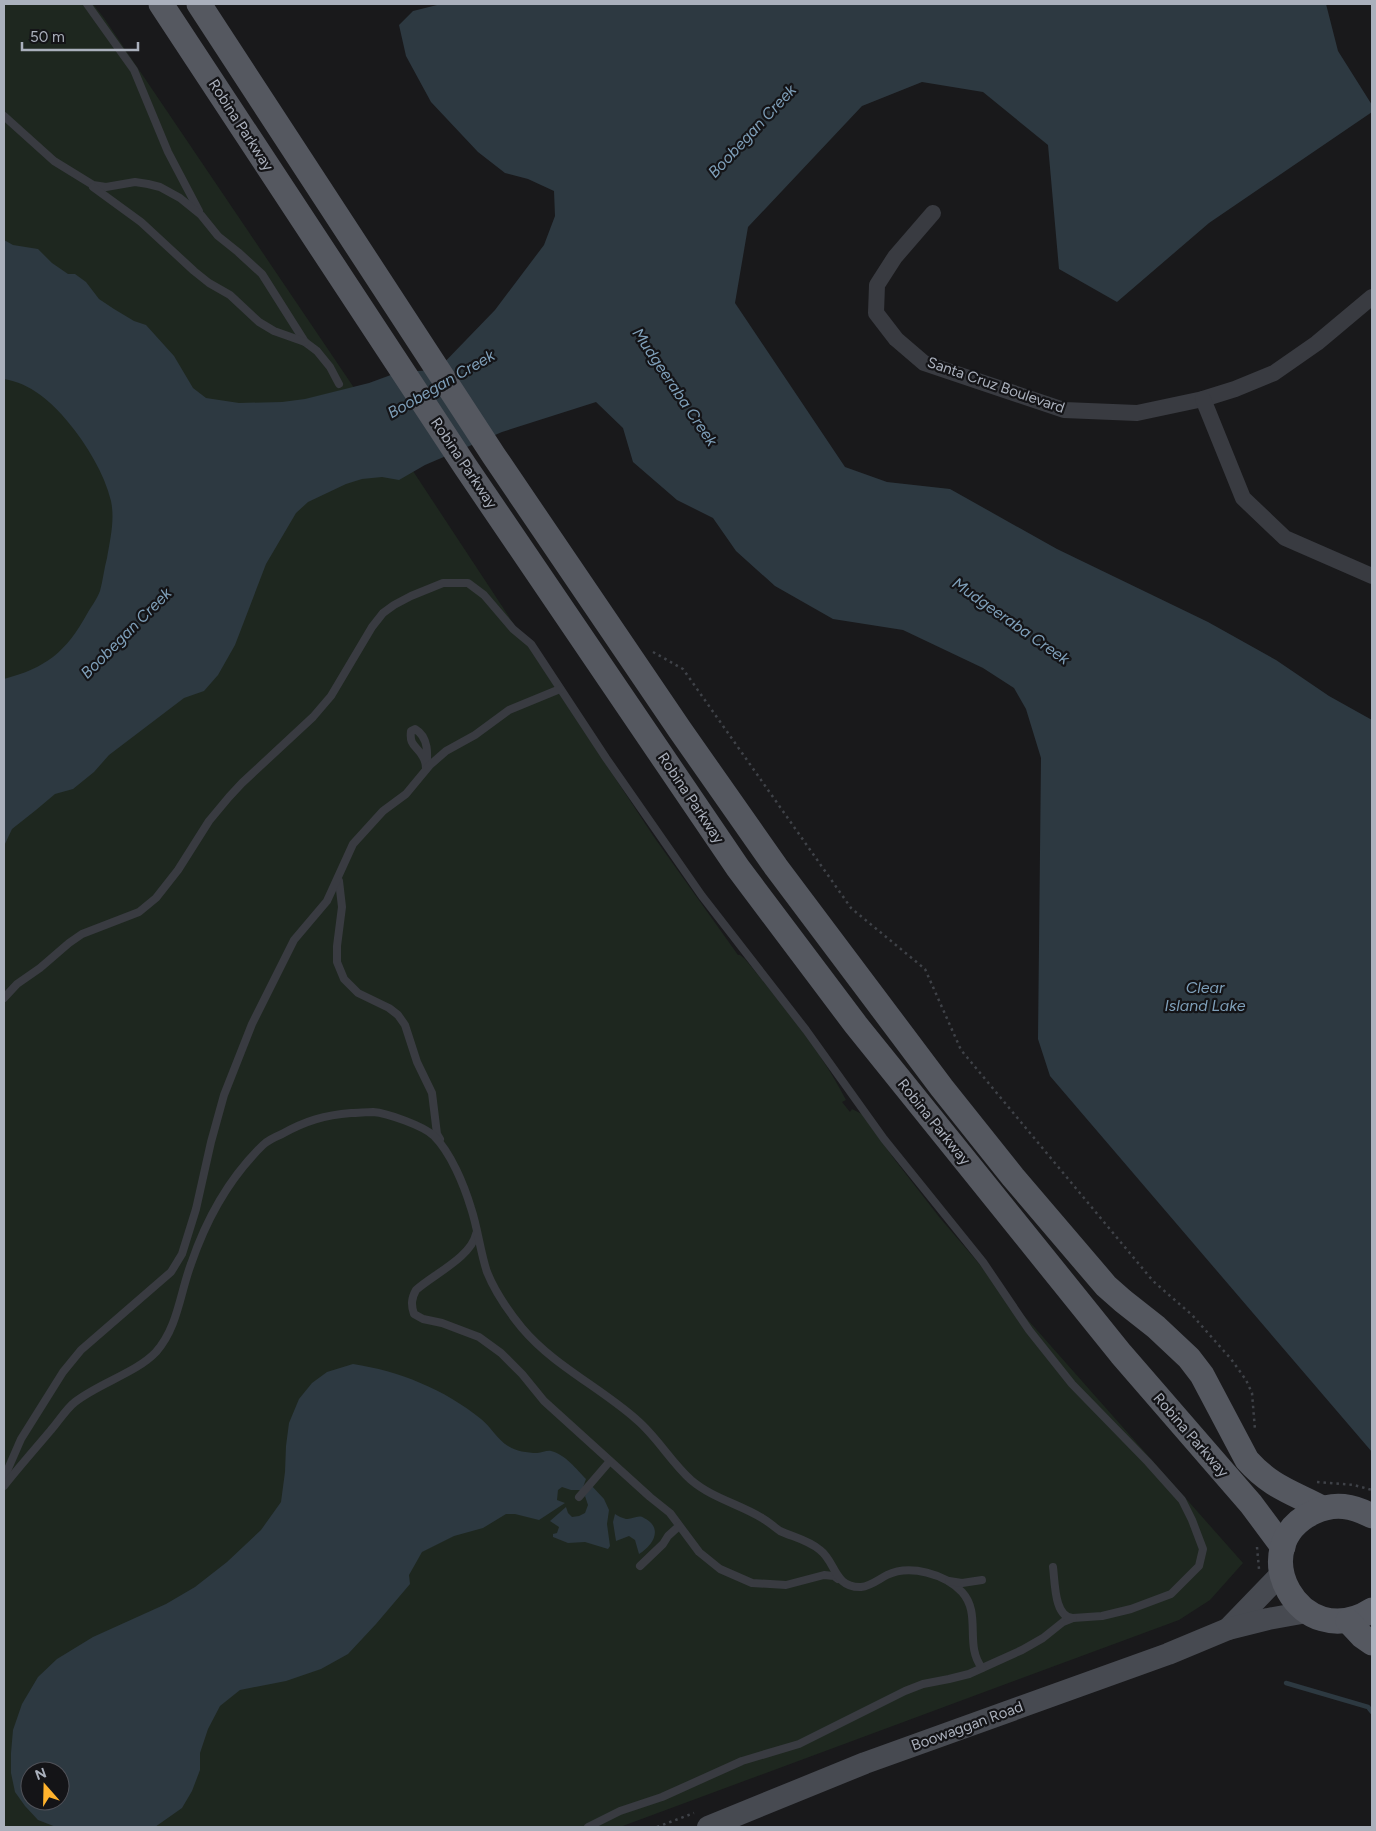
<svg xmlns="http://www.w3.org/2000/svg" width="1376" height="1831" viewBox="0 0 1376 1831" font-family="Figtree,sans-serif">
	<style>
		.green { fill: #1e271f; fill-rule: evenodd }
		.water { fill: #2d3941; fill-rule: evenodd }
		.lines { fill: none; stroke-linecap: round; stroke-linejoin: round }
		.stream { stroke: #2d3941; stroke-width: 4.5 }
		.path { stroke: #3f4248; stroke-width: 2.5; stroke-dasharray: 2.5 4; stroke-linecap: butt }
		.service { stroke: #393b41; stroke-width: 8 }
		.minor { stroke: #393b41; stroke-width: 16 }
		.secondary { stroke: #474a51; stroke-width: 22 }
		.primary { stroke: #555860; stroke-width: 25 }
		.labels { text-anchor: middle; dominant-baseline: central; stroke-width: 4.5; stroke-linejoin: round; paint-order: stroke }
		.street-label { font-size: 15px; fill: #aab0bc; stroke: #141417 }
		.water-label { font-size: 16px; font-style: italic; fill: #7fa0ba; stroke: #141417 }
	</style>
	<rect width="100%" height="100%" fill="#19191b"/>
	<!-- green -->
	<path class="green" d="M4,4H93L104,18L365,404L413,471L654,837L738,955H740L745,959C782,1004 820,1049 846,1100L842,1102L850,1112L852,1109L862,1114L895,1160L940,1218L1012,1302L1243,1563L1210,1600L1179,1620L620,1827H4ZM30,1771H60V1801H30Z"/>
	<!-- water -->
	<g class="water">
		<path d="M441,4H1326L1338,51L1372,105V112L1209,223L1117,302L1059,269L1048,145L983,92L922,82L862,106L748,227L735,303L845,467L887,482L950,489L1057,549L1208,622L1276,660L1329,696L1372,720V1452L1050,1076L1038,1039L1041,758L1026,709L1014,688L983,668L903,630L833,619L775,586L736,551L713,518L677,500L633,462L623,428L596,402L502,432L425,465L399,480L382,477L362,479L346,484L308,502L296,513L266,564L235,645L218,675L204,691L184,698L109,755L94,772L73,789L55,794L36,810L12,829L4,846V679C46,668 66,652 87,614C91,607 97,599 100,591C103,580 104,569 107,558C110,540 115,520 111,501C104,473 87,445 68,422C52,402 30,383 4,379V240L13,245L38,249L52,263L68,274H75L86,282L99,299L114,309L134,321L146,325L174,356L193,388L206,398L239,403L282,402L305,399L369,383L399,372L437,370L495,310L544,245L555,216L554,191L528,179L505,173L478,152L431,102L406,56L399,25L413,11Z"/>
		<path d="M353,1364C399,1371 444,1389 481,1419C490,1426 498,1440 508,1446C516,1451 527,1453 537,1453C542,1453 547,1450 551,1451C565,1454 577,1470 586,1479L582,1490H571L562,1487L558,1490L557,1500L565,1503L539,1520L515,1514H506L483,1528L454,1536L422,1552L409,1575L410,1584L376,1624L348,1654L321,1669L286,1681L240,1690L220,1706L208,1729L200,1753V1770L192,1791L182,1808L155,1827H56L38,1820L25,1806L15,1792L11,1773V1753L13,1730L22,1704L38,1677L57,1659L93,1637L166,1604L195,1587L227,1562L261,1530L281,1502L285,1472L286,1446L289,1423L299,1399L312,1383L327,1372ZM30,1771H60V1801H30Z"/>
		<path d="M590,1484L604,1499L609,1510L607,1524L610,1546L608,1549L585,1542L568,1543L553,1537V1534L557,1533L559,1527L550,1521L566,1507L568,1513L572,1517L579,1516L585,1513L588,1505L585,1496Z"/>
		<path d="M615,1514C618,1516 622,1518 626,1519C632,1520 638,1514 644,1518C664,1528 653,1546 639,1554L635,1540L629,1536L616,1541L613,1522Z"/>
	</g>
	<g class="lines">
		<!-- stream -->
		<path class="stream" d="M1286,1683L1368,1707L1372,1712"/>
		<!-- path -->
		<g class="path">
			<path d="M653,652L683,669L851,908L925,969L961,1050L1153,1281L1192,1315L1231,1359L1246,1380L1252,1393L1255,1430"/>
			<path d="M1317,1482L1354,1485L1372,1490"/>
			<path d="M1257,1547L1259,1569"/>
			<path d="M657,1827L694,1813"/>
		</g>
		<!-- service -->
		<g class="service">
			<path d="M87,4L134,70L168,152L199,211"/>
			<path d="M4,116L54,161L93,185L106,187L135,182L148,184L160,187L180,198L201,215L218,236L238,252L262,274L305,342L317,351L330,367L339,384"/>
			<path d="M93,187L141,222L194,271L209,283L230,295L259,322L274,331L305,342"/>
			<path d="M415,729C429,737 428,755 426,769C426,766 425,760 423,757C417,745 409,747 411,731Z"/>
			<path d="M339,881L342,907L337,946V962L344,979L358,993L389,1008L398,1015L405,1025L417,1062L432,1093L437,1134L440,1139"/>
			<path d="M4,998L17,984L40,968L69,943L82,934L139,912L156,898L178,870L209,821L229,797L242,783L313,717L331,696L372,627L383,613L394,605L411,596L443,583H468L484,595L513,629L531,644L606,758L702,896L806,1030L884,1139L983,1262L1029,1330L1072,1384L1148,1462L1182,1500L1192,1520L1203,1549L1199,1566L1171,1594L1131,1609L1102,1616L1073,1618L1063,1622L1043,1638L1022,1650L969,1674L949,1679L923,1684L905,1691L799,1744L742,1761L662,1797L620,1811L588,1827"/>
			<path d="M476,1234C471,1257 434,1274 416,1290C411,1299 411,1305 414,1314L423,1319L442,1323L479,1337L501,1353L522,1374L544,1401L650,1497L670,1513L699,1552L720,1569L752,1583L786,1585L824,1575L834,1576L838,1579"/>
			<path d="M4,1478L21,1439L63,1372L81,1350L171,1272L182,1254L196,1209L211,1142L224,1095L252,1024L294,940L327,901L353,844L383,811L406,794L430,765L446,751L475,735L509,710L560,689"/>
			<path d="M4,1486C19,1467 35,1449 51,1430C59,1421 66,1409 75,1402C99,1383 136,1373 156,1352C178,1327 180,1293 191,1264C206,1220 230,1177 263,1145C268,1140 275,1137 282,1134C305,1121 325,1115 351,1113C358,1113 366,1112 373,1112C387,1113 424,1126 434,1136C451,1153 464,1185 471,1208C478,1229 480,1251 487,1272C495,1292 509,1312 522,1328C554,1366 600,1387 637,1420C657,1437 671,1462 691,1480C712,1498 739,1504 762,1518C769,1522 774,1527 780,1531C793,1537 808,1540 820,1550C836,1562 834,1588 861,1587C871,1586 879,1579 887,1575C910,1564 945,1574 962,1592C982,1614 964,1645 982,1668"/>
			<path d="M579,1497L610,1461"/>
			<path d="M640,1566L663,1544L668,1536L679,1526"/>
			<path d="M1053,1567C1055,1581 1054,1618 1073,1618"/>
			<path d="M949,1581L962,1583L982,1580"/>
		</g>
		<!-- minor -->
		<g class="minor">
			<path d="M933,213L895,257L877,285L876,313L896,339L924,363L1064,410L1137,413L1203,399L1235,389L1274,373L1317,343L1372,297"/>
			<path d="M1203,399L1243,498L1285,538L1372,576"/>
		</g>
		<!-- secondary -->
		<g class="secondary">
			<path d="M1228,1629L1281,1574"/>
			<path d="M708,1827L865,1763L1168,1654L1228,1629L1268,1619L1307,1612"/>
		</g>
		<!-- primary -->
		<g class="primary">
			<path d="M161,4L465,466L738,868L856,1025L1121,1354L1251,1504L1283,1547"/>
			<path d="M199,4L494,456L680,730L776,867L942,1088L1013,1177L1106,1286L1123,1301L1156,1327L1189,1358L1202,1375L1247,1460C1271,1487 1292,1492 1322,1508"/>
			<path d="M1372,1516C1353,1506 1335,1502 1314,1512C1241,1546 1300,1656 1372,1610"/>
			<path d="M1348,1621L1362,1636L1372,1643"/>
		</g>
	</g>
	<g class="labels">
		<!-- street labels -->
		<g class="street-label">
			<text transform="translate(241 125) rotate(57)">Robina Parkway</text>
			<text transform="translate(996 385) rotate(19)">Santa Cruz Boulevard</text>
			<text transform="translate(464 463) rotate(56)">Robina Parkway</text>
			<text transform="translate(691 798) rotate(56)">Robina Parkway</text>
			<text transform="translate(934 1122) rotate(51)">Robina Parkway</text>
			<text transform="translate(1191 1435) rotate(49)">Robina Parkway</text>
			<text transform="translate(967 1726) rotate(-20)">Boowaggan Road</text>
		</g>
		<!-- water labels -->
		<g class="water-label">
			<text transform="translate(752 131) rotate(-47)">Boobegan Creek</text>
			<text transform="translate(441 384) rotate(-30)">Boobegan Creek</text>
			<text transform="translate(675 387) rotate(56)">Mudgeeraba Creek</text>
			<text transform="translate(1011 621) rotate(35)">Mudgeeraba Creek</text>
			<text transform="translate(126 633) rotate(-45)">Boobegan Creek</text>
			<text x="1205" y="987">Clear<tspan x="1205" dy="18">Island Lake</tspan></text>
		</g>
	</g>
	<!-- border -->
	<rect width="1376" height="1831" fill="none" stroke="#aab0bc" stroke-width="10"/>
	<!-- north arrow -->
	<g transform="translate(45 1786) rotate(340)"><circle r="24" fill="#141417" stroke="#505259"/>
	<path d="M0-4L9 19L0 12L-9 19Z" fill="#ffb32d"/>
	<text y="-8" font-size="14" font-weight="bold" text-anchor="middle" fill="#aab0bc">N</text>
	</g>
	<!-- scale -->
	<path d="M22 42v8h116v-8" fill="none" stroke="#aab0bc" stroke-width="2.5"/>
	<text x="30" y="42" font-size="15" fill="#aab0bc" stroke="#141417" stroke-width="4" paint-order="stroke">50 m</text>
</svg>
